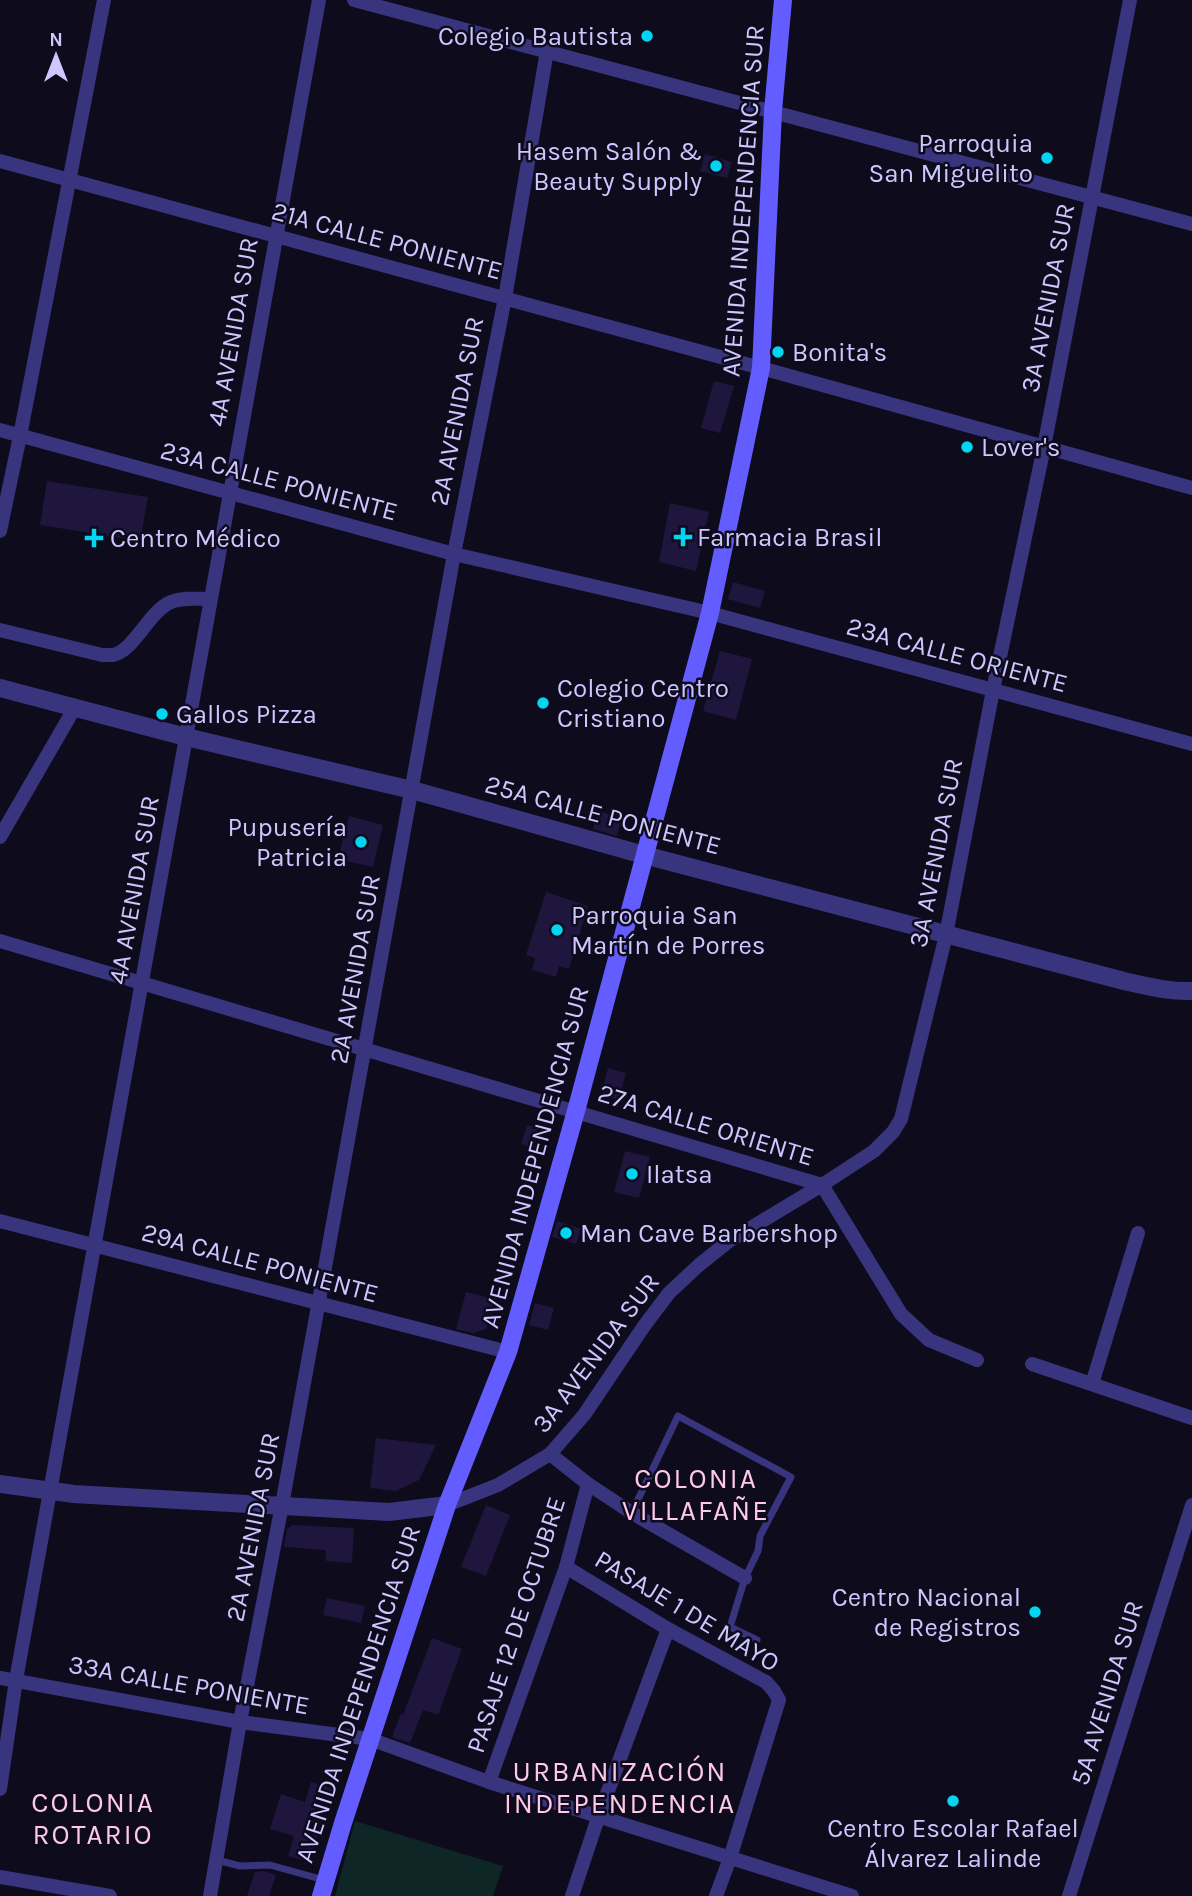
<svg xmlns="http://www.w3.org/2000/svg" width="1192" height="1896" viewBox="0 0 1192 1896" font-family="Karla,sans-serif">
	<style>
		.green { fill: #0e2626 }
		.building { fill: #1f163e }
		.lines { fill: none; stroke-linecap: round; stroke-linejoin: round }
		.service { stroke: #38347d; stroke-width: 7 }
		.minor { stroke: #38347d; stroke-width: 14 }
		.tertiary { stroke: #38347d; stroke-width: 18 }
		.secondary { stroke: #635dff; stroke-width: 18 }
		.poi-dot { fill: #00d6f1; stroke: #0e0b1c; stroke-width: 2.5 }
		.labels { text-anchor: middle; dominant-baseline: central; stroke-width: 5; stroke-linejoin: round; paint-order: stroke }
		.poi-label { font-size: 26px; fill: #cdc6ff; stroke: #0e0b1c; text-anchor: start }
		.street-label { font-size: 26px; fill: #cdc6ff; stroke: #0e0b1c }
		.neighbourhood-label { font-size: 28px; letter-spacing: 2px; fill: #ffc8ea; stroke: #0e0b1c }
	</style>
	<rect width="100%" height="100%" fill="#0e0b1c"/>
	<!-- green -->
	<path class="green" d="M355,1821L503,1866L493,1896H335Z"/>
	<!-- building -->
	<g class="building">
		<path d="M705,154L732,162L727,178L700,171Z"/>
		<path d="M714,381L734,386L720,433L701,428Z"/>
		<path d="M47,481L148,497L140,541L40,525Z"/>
		<path d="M670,503L709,512L696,571L659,562Z"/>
		<path d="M733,582L765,591L760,608L728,599Z"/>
		<path d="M720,651L752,659L736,720L703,711Z"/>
		<path d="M598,811L622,818L617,836L593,829Z"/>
		<path d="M349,816L383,825L373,867L338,859Z"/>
		<path d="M546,892L588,906L569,969L559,966L556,977L532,970L535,958L526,955Z"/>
		<path d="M608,1068L626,1073L619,1100L601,1095Z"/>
		<path d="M527,1125L540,1129L534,1148L521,1144Z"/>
		<path d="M625,1151L650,1157L639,1198L614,1192Z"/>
		<path d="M557,1221L581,1229L576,1244L552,1237Z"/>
		<path d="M466,1292L494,1299L486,1329L473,1333L456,1329Z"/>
		<path d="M535,1303L554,1308L548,1330L529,1325Z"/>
		<path d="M376,1438L436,1445L419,1480L396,1491L370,1488Z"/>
		<path d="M486,1505L510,1515L486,1576L461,1567Z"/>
		<path d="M293,1525L354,1528L352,1563L326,1561V1550L284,1547L287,1529Z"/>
		<path d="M327,1598L365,1606L361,1623L323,1615Z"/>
		<path d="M432,1638L462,1649L438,1715L423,1710L410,1743L392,1737L401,1714L403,1715Z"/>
		<path d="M311,1782L332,1789L309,1862L288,1856L294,1836L270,1829L281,1794L305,1802Z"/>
		<path d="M264,1871L276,1875L269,1896H247L255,1872Z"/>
	</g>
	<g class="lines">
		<!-- service -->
		<g class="service">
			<path d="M632,1512L678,1416L791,1477L760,1536L758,1551L745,1578L730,1627L757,1640"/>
			<path d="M217,1860L240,1866L270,1865L324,1880"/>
		</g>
		<!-- minor -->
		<g class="minor">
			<path d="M354,0L1192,224"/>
			<path d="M0,161L761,368L1192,488"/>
			<path d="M0,430L454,554L710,613L1192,744"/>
			<path d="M0,531L20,436L104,0"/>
			<path d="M0,630L102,655C103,655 112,655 113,655C135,650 148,612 171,602C183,597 197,599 210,599"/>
			<path d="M0,837L74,709"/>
			<path d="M0,941L822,1185L901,1314L929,1340L977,1360"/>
			<path d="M0,1221L508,1352"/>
			<path d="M1032,1364L1192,1418"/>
			<path d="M1092,1384L1138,1233"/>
			<path d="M550,1454L588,1484L632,1513L745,1578"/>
			<path d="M447,1505L498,1485L550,1454L584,1415L644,1326L669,1293L699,1265L729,1241L822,1185L874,1151L893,1132L901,1119L946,935L993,690L1044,447L1130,0"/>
			<path d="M566,1567L668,1629L766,1682L774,1691L779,1700L730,1858L716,1896"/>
			<path d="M0,1678L240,1722L370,1739L489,1782L852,1896"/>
			<path d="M489,1782L566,1567L588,1484"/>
			<path d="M0,1789L16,1680L319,0"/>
			<path d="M0,1877L110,1896"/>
			<path d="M210,1896L240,1722L282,1505L454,554L505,298L547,51"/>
			<path d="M572,1896L598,1818L668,1629"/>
			<path d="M1069,1896L1192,1505"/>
		</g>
		<!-- tertiary -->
		<g class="tertiary">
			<path d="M0,688L186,737L412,790L644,855L1124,981C1147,986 1169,992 1192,991"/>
			<path d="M0,1484L74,1494L389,1512L447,1505"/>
		</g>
		<!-- secondary -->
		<path class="secondary" d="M321,1896L343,1823L447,1505L508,1352L576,1111L710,613L761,368L773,111L783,0"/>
	</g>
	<!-- markers -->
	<g class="poi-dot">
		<circle cx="647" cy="36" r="7"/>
		<circle cx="1047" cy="158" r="7"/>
		<circle cx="716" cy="166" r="7"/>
		<circle cx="778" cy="352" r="7"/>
		<circle cx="967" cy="447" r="7"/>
		<path d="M679.5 526.5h7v7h7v7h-7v7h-7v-7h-7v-7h7z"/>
		<path d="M90.5 527.5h7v7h7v7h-7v7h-7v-7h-7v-7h7z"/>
		<circle cx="543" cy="703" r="7"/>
		<circle cx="162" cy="714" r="7"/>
		<circle cx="361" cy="842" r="7"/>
		<circle cx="557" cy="930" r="7"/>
		<circle cx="632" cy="1174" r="7"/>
		<circle cx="566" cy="1233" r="7"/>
		<circle cx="1035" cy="1612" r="7"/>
		<circle cx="953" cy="1801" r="7"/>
	</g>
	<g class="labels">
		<!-- poi labels -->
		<g class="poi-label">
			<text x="633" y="36" text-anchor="end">Colegio Bautista</text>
			<text x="1033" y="143" text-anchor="end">Parroquia<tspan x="1033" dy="30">San Miguelito</tspan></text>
			<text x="702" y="151" text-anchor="end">Hasem Salón &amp;<tspan x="702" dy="30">Beauty Supply</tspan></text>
			<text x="792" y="352">Bonita's</text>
			<text x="981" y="447">Lover's</text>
			<text x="697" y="537">Farmacia Brasil</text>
			<text x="110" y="538">Centro Médico</text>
			<text x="557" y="688">Colegio Centro<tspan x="557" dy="30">Cristiano</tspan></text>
			<text x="176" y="714">Gallos Pizza</text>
			<text x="347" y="827" text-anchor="end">Pupusería<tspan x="347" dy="30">Patricia</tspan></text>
			<text x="571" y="915">Parroquia San<tspan x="571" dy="30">Martín de Porres</tspan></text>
			<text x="646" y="1174">Ilatsa</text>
			<text x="580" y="1233">Man Cave Barbershop</text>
			<text x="1021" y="1597" text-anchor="end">Centro Nacional<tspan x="1021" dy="30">de Registros</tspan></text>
			<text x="953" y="1828" text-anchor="middle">Centro Escolar Rafael<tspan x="953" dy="30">Álvarez Lalinde</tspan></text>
		</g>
		<!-- street labels -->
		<g class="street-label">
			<text transform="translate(743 201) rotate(-86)">AVENIDA INDEPENDENCIA SUR</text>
			<text transform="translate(387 241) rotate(15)">21A CALLE PONIENTE</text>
			<text transform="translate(1048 298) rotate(-79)">3A AVENIDA SUR</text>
			<text transform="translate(233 332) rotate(-80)">4A AVENIDA SUR</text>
			<text transform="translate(457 411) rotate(-79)">2A AVENIDA SUR</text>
			<text transform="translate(279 481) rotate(15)">23A CALLE PONIENTE</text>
			<text transform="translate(957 655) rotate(15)">23A CALLE ORIENTE</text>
			<text transform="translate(603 815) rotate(15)">25A CALLE PONIENTE</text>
			<text transform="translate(936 853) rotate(-79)">3A AVENIDA SUR</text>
			<text transform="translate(134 890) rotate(-80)">4A AVENIDA SUR</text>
			<text transform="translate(355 969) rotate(-80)">2A AVENIDA SUR</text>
			<text transform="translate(706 1125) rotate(17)">27A CALLE ORIENTE</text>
			<text transform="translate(535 1157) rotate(-75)">AVENIDA INDEPENDENCIA SUR</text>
			<text transform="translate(260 1263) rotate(15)">29A CALLE PONIENTE</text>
			<text transform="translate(596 1353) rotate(-53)">3A AVENIDA SUR</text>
			<text transform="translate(253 1527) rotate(-79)">2A AVENIDA SUR</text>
			<text transform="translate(687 1611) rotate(31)">PASAJE 1 DE MAYO</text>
			<text transform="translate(516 1625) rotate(-72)">PASAJE 12 DE OCTUBRE</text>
			<text transform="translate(189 1685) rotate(10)">33A CALLE PONIENTE</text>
			<text transform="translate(1107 1693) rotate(-73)">5A AVENIDA SUR</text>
			<text transform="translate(358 1694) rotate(-72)">AVENIDA INDEPENDENCIA SUR</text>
		</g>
		<!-- neighbourhood labels -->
		<g class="neighbourhood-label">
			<text x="696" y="1478">COLONIA<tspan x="696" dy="32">VILLAFAÑE</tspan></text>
			<text x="620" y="1771">URBANIZACIÓN<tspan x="620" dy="32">INDEPENDENCIA</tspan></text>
			<text x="93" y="1802">COLONIA<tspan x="93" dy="32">ROTARIO</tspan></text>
		</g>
	</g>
	<!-- north arrow -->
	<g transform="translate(56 56)" stroke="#0e0b1c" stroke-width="5" paint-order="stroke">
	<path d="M0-5L12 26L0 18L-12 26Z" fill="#cdc6ff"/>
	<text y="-10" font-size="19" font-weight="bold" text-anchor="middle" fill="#cdc6ff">N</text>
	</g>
</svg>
